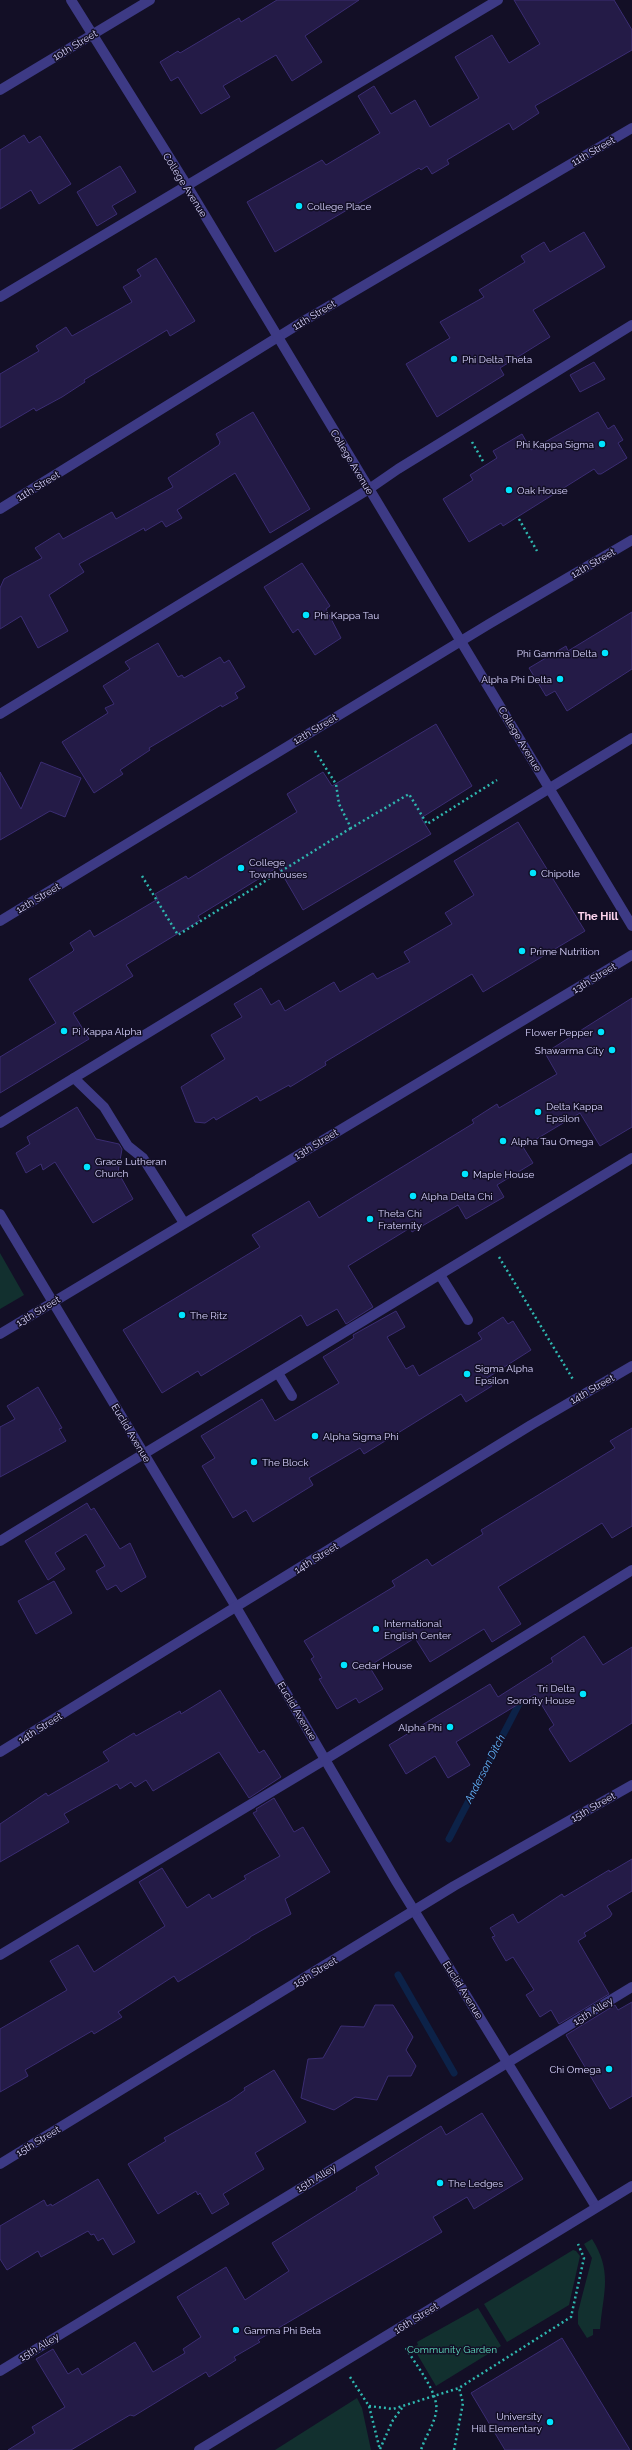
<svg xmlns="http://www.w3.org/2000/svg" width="632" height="2450" viewBox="0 0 632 2450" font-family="Raleway,sans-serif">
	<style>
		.green { fill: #12302f }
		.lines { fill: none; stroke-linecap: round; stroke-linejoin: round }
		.stream { stroke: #0c2248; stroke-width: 7 }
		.building { fill: #241b47; stroke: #3b2d73 }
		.path { stroke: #2fb8b0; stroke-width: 2.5; stroke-dasharray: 2 3; stroke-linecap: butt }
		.service { stroke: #3d3a85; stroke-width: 10 }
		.minor { stroke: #3d3a85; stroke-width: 10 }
		.tertiary { stroke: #3d3a85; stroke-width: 10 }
		.poi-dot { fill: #00e5ff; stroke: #130f26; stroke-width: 1.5 }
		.labels { text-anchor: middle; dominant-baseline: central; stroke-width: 3; stroke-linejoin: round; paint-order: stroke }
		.street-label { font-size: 10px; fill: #d9d4ff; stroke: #130f26 }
		.poi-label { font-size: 10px; fill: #d9d4ff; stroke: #130f26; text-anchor: start }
		.park-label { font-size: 10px; fill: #5fe0c0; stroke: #130f26 }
		.neighbourhood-label { font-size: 11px; font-weight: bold; fill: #ffd6f0; stroke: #130f26 }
		.water-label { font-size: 11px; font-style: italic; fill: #62b6ff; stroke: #130f26 }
	</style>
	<rect width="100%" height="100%" fill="#130f26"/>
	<!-- green -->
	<g class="green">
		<path d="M0,1253L24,1295L0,1309Z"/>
		<path d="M592,2239C613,2272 603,2293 600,2329H593V2335L587,2338L578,2324V2312L592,2258L584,2244Z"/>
		<path d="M573,2250L576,2251L580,2256L569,2305L507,2342L484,2304Z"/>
		<path d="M478,2308L501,2346L436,2386L413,2347L418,2345L417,2342Z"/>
		<path d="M357,2398L362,2408L371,2450H275Z"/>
	</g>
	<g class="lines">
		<!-- stream -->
		<g class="stream">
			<path d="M449,1839L521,1700"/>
			<path d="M398,1975L454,2073"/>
		</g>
	</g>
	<!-- building -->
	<g class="building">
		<path d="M277,0H359L305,36L322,62L292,81L276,55L223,86L230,97L201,114L178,77L171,81L160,62L178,51L180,53L239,18L241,22Z"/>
		<path d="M514,0H614L632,30V50L535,106L539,113L513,130L509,123L447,160L449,164L432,174L427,166L421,170L419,168L275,252L247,202L322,160L326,165L380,133L358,96L374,86L391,114L415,100L430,127L479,98L455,57L492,35L509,63L540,44Z"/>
		<path d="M24,135L29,143L40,136L71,184L39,204L31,190L0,209V150Z"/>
		<path d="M120,166L136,192L112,206L117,214L97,226L77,192Z"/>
		<path d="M584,232L605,267L533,310L550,337L500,368L504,375L437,417L406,364L450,338L440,322L484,297L479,290L525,262L521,256L544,242L550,252Z"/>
		<path d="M156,258L195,321L170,336L167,330L84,380L85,382L62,397L36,411L34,408L0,428V374L39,351L36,346L66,327L72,336L132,302L123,287L141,276L137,270Z"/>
		<path d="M594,362L605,379L580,392L570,375Z"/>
		<path d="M253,412L310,509L270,533L235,473L177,510L182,518L166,527L162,521L145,531L144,528L79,564L84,572L49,595L68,631L38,648L21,616L0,629V588L4,579L42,558L35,548L59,533L63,539L112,512L116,519L173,487L168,478L219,445L220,442L216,434Z"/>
		<path d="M598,412L608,429L614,425L623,440L618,443L627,458L601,474H598L594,469L503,526L501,523L469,542L443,499L473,480L470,475L497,458L493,451L522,434L531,450Z"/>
		<path d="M302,563L330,606L326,609L341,638L315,655L298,629L293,633L264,587Z"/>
		<path d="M632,612V669L567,711L555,691L546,696L529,668L566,646L568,651Z"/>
		<path d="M158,643L178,677L182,675L184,678L220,657L224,663L229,660L245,687L235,693L238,698L222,707L221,705L149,748L150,750L120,770L123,774L94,793L62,742L108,713L105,708L114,704L103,686L130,669L125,662Z"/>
		<path d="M436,724L472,786L421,818L431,834L303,910L278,867L198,916L200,920L126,965L133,976L73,1013L89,1039L0,1093V1057L56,1023L29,979L72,952L74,950L70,943L90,930L94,937L158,899L155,894L186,876L188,879L297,812L287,794L323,772L332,786Z"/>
		<path d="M41,762L81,778L65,817L50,811L0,840V772L21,809Z"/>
		<path d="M518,822L585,931L483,992L472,974L325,1062L326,1065L290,1087L289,1085L260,1101L257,1096L216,1120L214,1117L205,1123L195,1122L181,1087L225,1059L211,1035L242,1017L234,1004L261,988L271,1005L279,1000L285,1011L334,982L340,992L373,973L377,979L410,962L404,952L452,924L445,913L474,895L454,861Z"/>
		<path d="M632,998V1127L600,1146L580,1113L523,1147L533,1163L497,1185L504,1197L466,1219L458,1205L412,1232L410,1228L348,1266L373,1307L346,1324L337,1309L307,1326L301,1315L201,1376L198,1371L162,1393L123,1330L260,1247L252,1235L309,1201L319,1218L474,1123L472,1120L497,1104L499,1108L557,1074L545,1053Z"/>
		<path d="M77,1107L96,1139L119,1144L122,1149L118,1172L133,1199L93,1223L55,1162L43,1170L41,1164L26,1173L16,1153L30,1144L27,1137Z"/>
		<path d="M396,1311L405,1327L387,1337L406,1369L413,1365L419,1376L482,1339L478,1333L503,1317L508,1324L513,1321L531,1350L487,1378L492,1386L466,1402L461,1394L364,1454L360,1448L309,1478L313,1485L253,1522L246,1510L233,1518L202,1466L215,1458L201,1436L262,1399L275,1421L339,1383L323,1357L354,1338L353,1335Z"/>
		<path d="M38,1387L62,1428L59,1429L66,1441L0,1477V1427L15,1419L7,1406Z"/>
		<path d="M632,1428V1526L612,1538L602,1523L498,1587L521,1624L492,1642L484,1629L430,1662L415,1638L369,1666L383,1689L359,1703L356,1698L337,1709L319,1679L322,1678L311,1659L314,1657L304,1641L395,1586L392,1581L427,1559L432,1566L483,1534L481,1530L615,1448L610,1441Z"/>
		<path d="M87,1503L91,1510L94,1508L120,1549L130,1543L146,1577L121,1592L116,1585L107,1590L96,1571L105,1566L86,1534L55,1553L65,1569L48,1580L25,1541Z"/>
		<path d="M54,1581L72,1613L36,1634L18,1601Z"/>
		<path d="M584,1636L603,1665L632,1647V1723L570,1762L549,1729L554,1725L535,1694L456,1742L470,1765L448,1778L435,1756L406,1774L389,1745L490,1684L498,1697L553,1662L551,1658Z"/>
		<path d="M220,1690L259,1753L264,1750L281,1777L249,1798L219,1752L153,1791L146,1780L135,1787L131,1782L120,1789L117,1784L64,1814L69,1822L0,1862V1824L46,1793L48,1796L109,1761L103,1752L134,1733L136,1736L180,1711L181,1714Z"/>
		<path d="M274,1798L294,1832L303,1827L330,1872L285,1899L291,1914L250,1937V1938L178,1982L174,1976L118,2012L122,2017L94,2034L92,2031L25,2070L28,2076L0,2092V2029L67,1990L50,1961L78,1945L94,1972L165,1926L139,1882L162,1868L187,1908L209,1894L212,1899L246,1879L244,1876L280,1856L253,1813L257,1811L256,1809Z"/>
		<path d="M632,1859V1891L607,1906L612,1914L610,1917L584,1933L586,1936L578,1941L609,1994L559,2024L551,2010L540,2017L526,1995L534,1990L513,1957L506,1961L492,1937L495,1936L490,1928L513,1914L518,1923L562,1894L564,1897L609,1870L610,1872Z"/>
		<path d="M632,2002V2096L610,2109L566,2035L615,2005L618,2010Z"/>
		<path d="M375,2005H393L413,2037L406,2050L416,2066L411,2076H388L377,2100L355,2097L334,2110L301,2098L308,2059L323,2058L341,2026L364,2027Z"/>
		<path d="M274,2070L306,2122L255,2153L264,2169L223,2194L229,2204L212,2214L200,2193L198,2195L196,2191L158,2214L128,2164L166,2141L164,2138L231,2100L245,2090L244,2088Z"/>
		<path d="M482,2113L523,2179L474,2209L467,2197L433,2217L442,2232L258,2340L260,2342L234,2357L236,2360L209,2377L206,2372L134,2416L130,2415L71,2450H8L35,2433L32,2427L65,2407L36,2359L53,2349L68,2374L78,2368L82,2375L135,2342L153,2372L185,2353L183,2349L201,2337L177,2297L226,2267L245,2300L289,2271L272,2243L357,2190L356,2188L379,2174L375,2167L441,2126L446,2135Z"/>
		<path d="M98,2179L135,2242L113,2255L103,2238L98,2241L94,2234L91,2235L88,2231L41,2257L38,2251L7,2270L0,2259V2226L44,2200L47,2206L51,2204L52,2206Z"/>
		<path d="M562,2338L630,2450H505L471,2393Z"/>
	</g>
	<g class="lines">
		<!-- path -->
		<g class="path">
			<path d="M472,442L484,463"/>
			<path d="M519,519L537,551"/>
			<path d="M315,751L336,784L339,804L351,828L409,794L427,824L497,780"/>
			<path d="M142,876L178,935L351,828"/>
			<path d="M499,1257L574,1381"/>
			<path d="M406,2348C415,2364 440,2394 436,2412C434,2425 425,2437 421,2450"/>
			<path d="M350,2377L369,2406L380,2450"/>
			<path d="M369,2406L393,2409L459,2388L571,2317L584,2258L578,2244"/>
			<path d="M380,2449L393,2420L402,2408"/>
			<path d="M454,2450L463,2403L459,2388"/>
		</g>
		<!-- service -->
		<g class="service">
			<path d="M0,297L498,0"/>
			<path d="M0,714L369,489L398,469L632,325"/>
			<path d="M74,1078L104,1107L128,1146L143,1158L184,1223"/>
			<path d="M0,1123L632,738"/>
			<path d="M440,1275L468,1320"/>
			<path d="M278,1373L292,1396"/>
			<path d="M0,1541L632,1158"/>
			<path d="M0,1955L326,1759L632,1570"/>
			<path d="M0,2371L632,1987"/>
		</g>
		<!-- minor -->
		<g class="minor">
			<path d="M0,90L150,0"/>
			<path d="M0,509L307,319L632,128"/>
			<path d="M0,921L489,624L632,540"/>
			<path d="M0,1214L236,1607L396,1881L596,2207"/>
			<path d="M0,1752L531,1425L632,1366"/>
			<path d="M0,2164L454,1886L632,1785"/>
			<path d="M199,2450L632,2186"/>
		</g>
		<!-- tertiary -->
		<g class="tertiary">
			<path d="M71,0L186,184L632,926"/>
			<path d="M0,1334L632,955"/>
		</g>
	</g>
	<!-- markers -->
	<g class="poi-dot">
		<circle cx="299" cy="206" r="4"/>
		<circle cx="454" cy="359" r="4"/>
		<circle cx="602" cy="444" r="4"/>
		<circle cx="509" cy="490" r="4"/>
		<circle cx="306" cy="615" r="4"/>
		<circle cx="605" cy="653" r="4"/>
		<circle cx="560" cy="679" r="4"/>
		<circle cx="241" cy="868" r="4"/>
		<circle cx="533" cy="873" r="4"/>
		<circle cx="522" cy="951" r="4"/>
		<circle cx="64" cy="1031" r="4"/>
		<circle cx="601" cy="1032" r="4"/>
		<circle cx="612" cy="1050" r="4"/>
		<circle cx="538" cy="1112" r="4"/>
		<circle cx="503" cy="1141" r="4"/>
		<circle cx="87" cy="1167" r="4"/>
		<circle cx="465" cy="1174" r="4"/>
		<circle cx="413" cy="1196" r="4"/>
		<circle cx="370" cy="1219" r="4"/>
		<circle cx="182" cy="1315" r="4"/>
		<circle cx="467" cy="1374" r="4"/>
		<circle cx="315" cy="1436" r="4"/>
		<circle cx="254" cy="1462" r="4"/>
		<circle cx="376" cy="1629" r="4"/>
		<circle cx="344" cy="1665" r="4"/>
		<circle cx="583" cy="1694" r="4"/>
		<circle cx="450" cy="1727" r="4"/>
		<circle cx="609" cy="2069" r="4"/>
		<circle cx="440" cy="2183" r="4"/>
		<circle cx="236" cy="2330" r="4"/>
		<circle cx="550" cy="2422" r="4"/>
	</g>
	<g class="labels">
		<!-- street labels -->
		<g class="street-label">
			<text transform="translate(75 45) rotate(-31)">10th Street</text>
			<text transform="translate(593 151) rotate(-30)">11th Street</text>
			<text transform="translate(185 185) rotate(58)">College Avenue</text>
			<text transform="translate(314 315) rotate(-31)">11th Street</text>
			<text transform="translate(352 462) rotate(59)">College Avenue</text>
			<text transform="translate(38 486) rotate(-31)">11th Street</text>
			<text transform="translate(593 563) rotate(-30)">12th Street</text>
			<text transform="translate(315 729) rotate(-31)">12th Street</text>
			<text transform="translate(520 739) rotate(59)">College Avenue</text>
			<text transform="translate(38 898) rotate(-31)">12th Street</text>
			<text transform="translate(594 978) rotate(-31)">13th Street</text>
			<text transform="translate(316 1144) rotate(-31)">13th Street</text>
			<text transform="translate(38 1311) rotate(-31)">13th Street</text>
			<text transform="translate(592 1389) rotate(-30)">14th Street</text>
			<text transform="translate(131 1433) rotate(59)">Euclid Avenue</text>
			<text transform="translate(316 1558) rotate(-32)">14th Street</text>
			<text transform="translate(297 1711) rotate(59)">Euclid Avenue</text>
			<text transform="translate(40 1728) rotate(-32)">14th Street</text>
			<text transform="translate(593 1807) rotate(-30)">15th Street</text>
			<text transform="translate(315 1972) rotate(-31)">15th Street</text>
			<text transform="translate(463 1990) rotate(58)">Euclid Avenue</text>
			<text transform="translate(593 2011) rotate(-31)">15th Alley</text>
			<text transform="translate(38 2141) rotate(-31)">15th Street</text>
			<text transform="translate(316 2178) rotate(-31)">15th Alley</text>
			<text transform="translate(416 2318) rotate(-32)">16th Street</text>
			<text transform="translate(39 2347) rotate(-31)">15th Alley</text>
		</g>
		<!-- poi labels -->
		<g class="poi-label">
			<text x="307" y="206">College Place</text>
			<text x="462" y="359">Phi Delta Theta</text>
			<text x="594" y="444" text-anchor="end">Phi Kappa Sigma</text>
			<text x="517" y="490">Oak House</text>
			<text x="314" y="615">Phi Kappa Tau</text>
			<text x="597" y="653" text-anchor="end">Phi Gamma Delta</text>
			<text x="552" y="679" text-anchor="end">Alpha Phi Delta</text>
			<text x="249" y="862">College<tspan x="249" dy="12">Townhouses</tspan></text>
			<text x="541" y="873">Chipotle</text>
			<text x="530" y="951">Prime Nutrition</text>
			<text x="72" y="1031">Pi Kappa Alpha</text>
			<text x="593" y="1032" text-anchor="end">Flower Pepper</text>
			<text x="604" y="1050" text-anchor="end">Shawarma City</text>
			<text x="546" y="1106">Delta Kappa<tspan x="546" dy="12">Epsilon</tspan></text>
			<text x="511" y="1141">Alpha Tau Omega</text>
			<text x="95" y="1161">Grace Lutheran<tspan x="95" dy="12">Church</tspan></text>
			<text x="473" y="1174">Maple House</text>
			<text x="421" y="1196">Alpha Delta Chi</text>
			<text x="378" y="1213">Theta Chi<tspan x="378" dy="12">Fraternity</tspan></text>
			<text x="190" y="1315">The Ritz</text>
			<text x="475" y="1368">Sigma Alpha<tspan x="475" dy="12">Epsilon</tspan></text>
			<text x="323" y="1436">Alpha Sigma Phi</text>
			<text x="262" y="1462">The Block</text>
			<text x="384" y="1623">International<tspan x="384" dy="12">English Center</tspan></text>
			<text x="352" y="1665">Cedar House</text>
			<text x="575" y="1688" text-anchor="end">Tri Delta<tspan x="575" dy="12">Sorority House</tspan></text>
			<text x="442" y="1727" text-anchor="end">Alpha Phi</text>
			<text x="601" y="2069" text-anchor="end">Chi Omega</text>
			<text x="448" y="2183">The Ledges</text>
			<text x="244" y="2330">Gamma Phi Beta</text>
			<text x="542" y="2416" text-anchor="end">University<tspan x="542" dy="12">Hill Elementary</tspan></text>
		</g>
		<!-- park labels -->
		<g class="park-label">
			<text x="452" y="2349">Community Garden</text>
		</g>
		<!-- neighbourhood labels -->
		<g class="neighbourhood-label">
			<text x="598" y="916">The Hill</text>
		</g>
		<!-- water labels -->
		<g class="water-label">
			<text transform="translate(485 1769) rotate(-63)">Anderson Ditch</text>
		</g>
	</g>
</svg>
